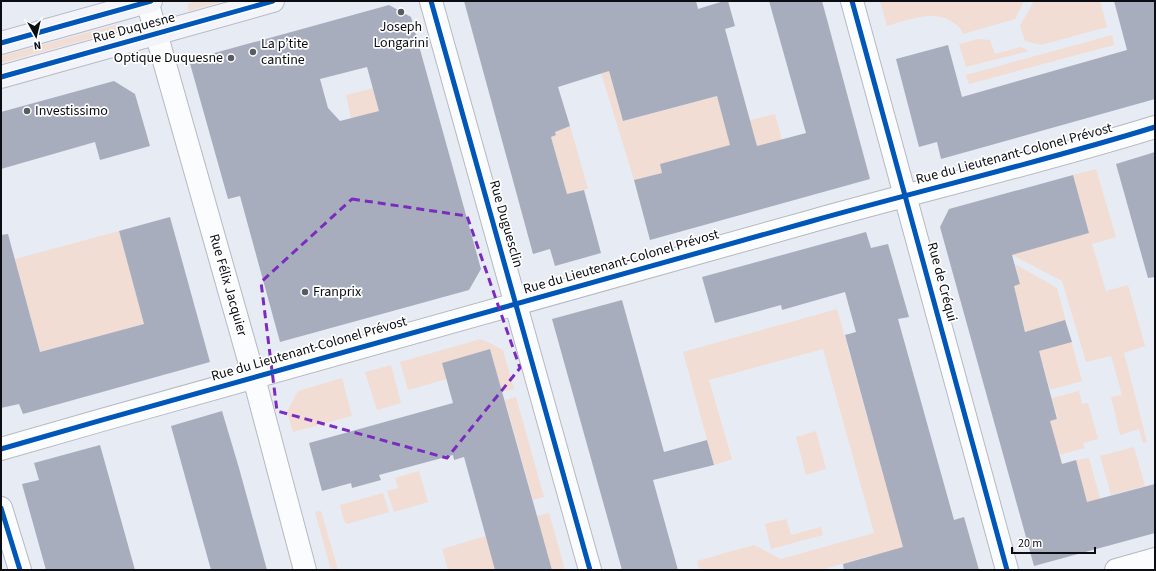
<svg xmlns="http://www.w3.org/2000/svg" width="1156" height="571" viewBox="0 0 1156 571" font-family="'Source Sans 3',sans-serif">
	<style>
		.green { fill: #f1ddd4 }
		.building { fill: #a8adbe; fill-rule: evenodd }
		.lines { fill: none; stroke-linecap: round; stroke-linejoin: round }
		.street-casing { stroke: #b6b9c0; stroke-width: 24 }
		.primary-casing { stroke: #b6bac4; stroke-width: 24 }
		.street { stroke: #fbfcfd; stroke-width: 22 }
		.primary { stroke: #f2f4f9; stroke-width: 22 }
		.cycleway-casing { stroke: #fff; stroke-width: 8 }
		.cycleway { stroke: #0057b8; stroke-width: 5 }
		.marked { fill: none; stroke: #7b2cbf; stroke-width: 3; stroke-dasharray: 8 5; stroke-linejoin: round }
		.poi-dot { fill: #585b62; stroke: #fff; stroke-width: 1.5 }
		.labels { text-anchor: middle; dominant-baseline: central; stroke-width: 3.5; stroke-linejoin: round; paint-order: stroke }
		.poi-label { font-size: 14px; fill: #0b0d13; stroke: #fff; text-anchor: start }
		.street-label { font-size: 14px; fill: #0b0d13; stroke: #fff }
	</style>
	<rect width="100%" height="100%" fill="#e7ebf4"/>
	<!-- green -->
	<g class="green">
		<path d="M199,1H224L189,11L187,4Z"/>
		<path d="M880,1H1024L1015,19L963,34C961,30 959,26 955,24C936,8 908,20 887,26Z"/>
		<path d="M1034,1H1100L1107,27L1041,45L1025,41L1020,26Z"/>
		<path d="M116,25L118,31L1,63V56Z"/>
		<path d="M1112,35L1114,45L969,84L966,75Z"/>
		<path d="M978,39L990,40L995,54L1021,47L1029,51L966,67L959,44Z"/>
		<path d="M606,62L623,121L717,96L725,126L775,114L789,165L660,164L662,173L634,180L598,63Z"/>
		<path d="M374,88L373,90L374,92L375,91L384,122L351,118L346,95Z"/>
		<path d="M570,126L588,189L567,194L551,137L556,135L555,130Z"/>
		<path d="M1096,169L1116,237L1092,244L1106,291L1128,285L1145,346L1124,353L1147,442L1143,443L1139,429L1120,435L1111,397L1122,395L1111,356L1086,362L1062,281L1012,255L1089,233L1073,175Z"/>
		<path d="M119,231L144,324L40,352L15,259Z"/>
		<path d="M1015,264L1057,288L1082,381L1050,390L1043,364L1035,365L1013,286L1020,284Z"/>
		<path d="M837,309L900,535L920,543L873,559L872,555L821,570H699L697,561L754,545L781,559L874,533L823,349L709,380L732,459L714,465L683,352Z"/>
		<path d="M481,339L503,350L514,389L502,392L490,350L442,363L447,379L408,390L400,362Z"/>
		<path d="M391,365L401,403L377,410L365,372Z"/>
		<path d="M342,378L352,416L293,432L287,412L298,391Z"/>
		<path d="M1079,391L1082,404L1088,403L1098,439L1083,443L1085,448L1059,455L1050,421L1058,419L1052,398Z"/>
		<path d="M516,397L544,497L533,500L505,400Z"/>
		<path d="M816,431L826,469L806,475L796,437Z"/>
		<path d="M1134,447L1145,486L1111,495L1100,456Z"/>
		<path d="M1089,458L1103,509L1089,512L1076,460Z"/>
		<path d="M419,471L428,502L394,512L387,491L398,488L395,478Z"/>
		<path d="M383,493L389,512L347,524L344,521L340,505Z"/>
		<path d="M320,511H321L338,570H331L315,512Z"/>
		<path d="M549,513L565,570H552L537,516Z"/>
		<path d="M786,519L791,535L821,527L823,535L771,549L765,524Z"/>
		<path d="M486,536L497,570H448L442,549Z"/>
	</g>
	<!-- building -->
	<g class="building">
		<path d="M464,1H696L698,9L724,1H728L735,26L725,29L757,146L806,133L769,1H822L870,179L650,240L634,180L662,173L660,164L730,145L717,96L623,121L609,71L558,87L570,126L555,132L556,135L551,137L567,194L584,190L601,253L555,266L550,249L533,254Z"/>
		<path d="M1114,1H1155V99L941,159L937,142L919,147L896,59L948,45L962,97L1127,50Z"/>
		<path d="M389,5L411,17L481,269L469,290L280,342L240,196L228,199L189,60ZM367,67L379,111L340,121L328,108L320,79Z"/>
		<path d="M114,81L135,94L150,146L100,160L95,142L1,169V112Z"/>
		<path d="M1155,152V277L1148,278L1116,164Z"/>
		<path d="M1073,175L1089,233L1012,255L1020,284L1014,286L1025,332L1065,320L1072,342L1039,351L1057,419L1050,421L1062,464L1076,460L1087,502L1155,484V533L1034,566L940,227L949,209Z"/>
		<path d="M170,217L210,362L23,414L19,404L1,408V235L8,234L40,352L144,324L119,231Z"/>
		<path d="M866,232L871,248L888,244L909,317L898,319L954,520L964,517L979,570H844L843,564L903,547L845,335L856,332L845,292L782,310L781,305L715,323L702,277Z"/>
		<path d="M622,300L664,452L707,440L714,465L653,480L678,570H622L552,319Z"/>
		<path d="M490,349L537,516L552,570H495L464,457L454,460L453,455L379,475L381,480L352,488L351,483L322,491L309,443L453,403L442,363Z"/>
		<path d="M222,411L239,468L267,570H211L171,426Z"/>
		<path d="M100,445L135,570H46L22,484L39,480L34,463Z"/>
	</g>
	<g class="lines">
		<defs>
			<g id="street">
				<path d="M147,1L254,378L305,570"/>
				<path d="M431,1L590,570"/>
				<path d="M852,1L1007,570"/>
				<path d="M1,449C271,371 542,296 812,221C926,189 1042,162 1155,127"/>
				<path d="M1,508L20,570"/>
				<path d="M1116,570L1155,559"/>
			</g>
			<g id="primary">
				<path d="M1,43L151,1"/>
				<path d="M1,77L273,1"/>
			</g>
		</defs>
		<!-- street casing -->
		<use href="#street" class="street-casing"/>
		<!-- primary casing -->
		<use href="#primary" class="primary-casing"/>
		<!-- street -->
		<use href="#street" class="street"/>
		<!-- primary -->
		<use href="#primary" class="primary"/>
		<defs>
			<g id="cycleway">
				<path d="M431,1L590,570"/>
				<path d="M852,1L1007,570"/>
				<path d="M1,43L151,1"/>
				<path d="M1,77L273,1"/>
				<path d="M1,449C271,371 542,296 812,221C926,189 1042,162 1155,127"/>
				<path d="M1,508L20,570"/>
			</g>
		</defs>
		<!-- cycleway casing -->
		<use href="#cycleway" class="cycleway-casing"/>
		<!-- cycleway -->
		<use href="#cycleway" class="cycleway"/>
	</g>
	<!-- marked area -->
	<path class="marked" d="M352,199L467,216L520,368L447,458L277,411L261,282Z"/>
	<!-- markers -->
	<g class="poi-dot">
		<circle cx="401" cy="12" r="4"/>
		<circle cx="253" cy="52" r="4"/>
		<circle cx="231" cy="58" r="4"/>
		<circle cx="27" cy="111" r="4"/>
		<circle cx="305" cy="292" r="4"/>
	</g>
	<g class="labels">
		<!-- poi labels -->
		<g class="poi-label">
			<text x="401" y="27" text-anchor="middle">Joseph<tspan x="401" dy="16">Longarini</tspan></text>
			<text x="261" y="44">La p’tite<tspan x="261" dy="16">cantine</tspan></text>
			<text x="223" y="58" text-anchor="end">Optique Duquesne</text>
			<text x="35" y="111">Investissimo</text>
			<text x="313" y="292">Franprix</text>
		</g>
		<!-- street labels -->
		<g class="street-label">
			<text transform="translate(134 28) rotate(-15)">Rue Duquesne</text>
			<text transform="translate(1014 154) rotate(-15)">Rue du Lieutenant-Colonel Prévost</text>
			<text transform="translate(506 224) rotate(74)">Rue Duguesclin</text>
			<text transform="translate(621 262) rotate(-16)">Rue du Lieutenant-Colonel Prévost</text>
			<text transform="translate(942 282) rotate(75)">Rue de Créqui</text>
			<text transform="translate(228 285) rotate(74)">Rue Félix Jacquier</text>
			<text transform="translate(309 349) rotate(-16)">Rue du Lieutenant-Colonel Prévost</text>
		</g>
	</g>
	<!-- border -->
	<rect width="1156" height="571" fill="none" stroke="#0b0d13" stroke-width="4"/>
	<!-- north arrow -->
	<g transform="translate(36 36) rotate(172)" stroke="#ffffff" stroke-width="3" paint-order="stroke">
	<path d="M0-3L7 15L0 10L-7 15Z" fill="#0b0d13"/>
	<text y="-6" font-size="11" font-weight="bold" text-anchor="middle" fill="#0b0d13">N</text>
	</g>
	<!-- scale -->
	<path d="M1012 547v6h83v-6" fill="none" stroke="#0b0d13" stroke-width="2"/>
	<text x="1018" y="547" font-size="12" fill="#0b0d13" stroke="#ffffff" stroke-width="3" paint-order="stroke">20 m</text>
</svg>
